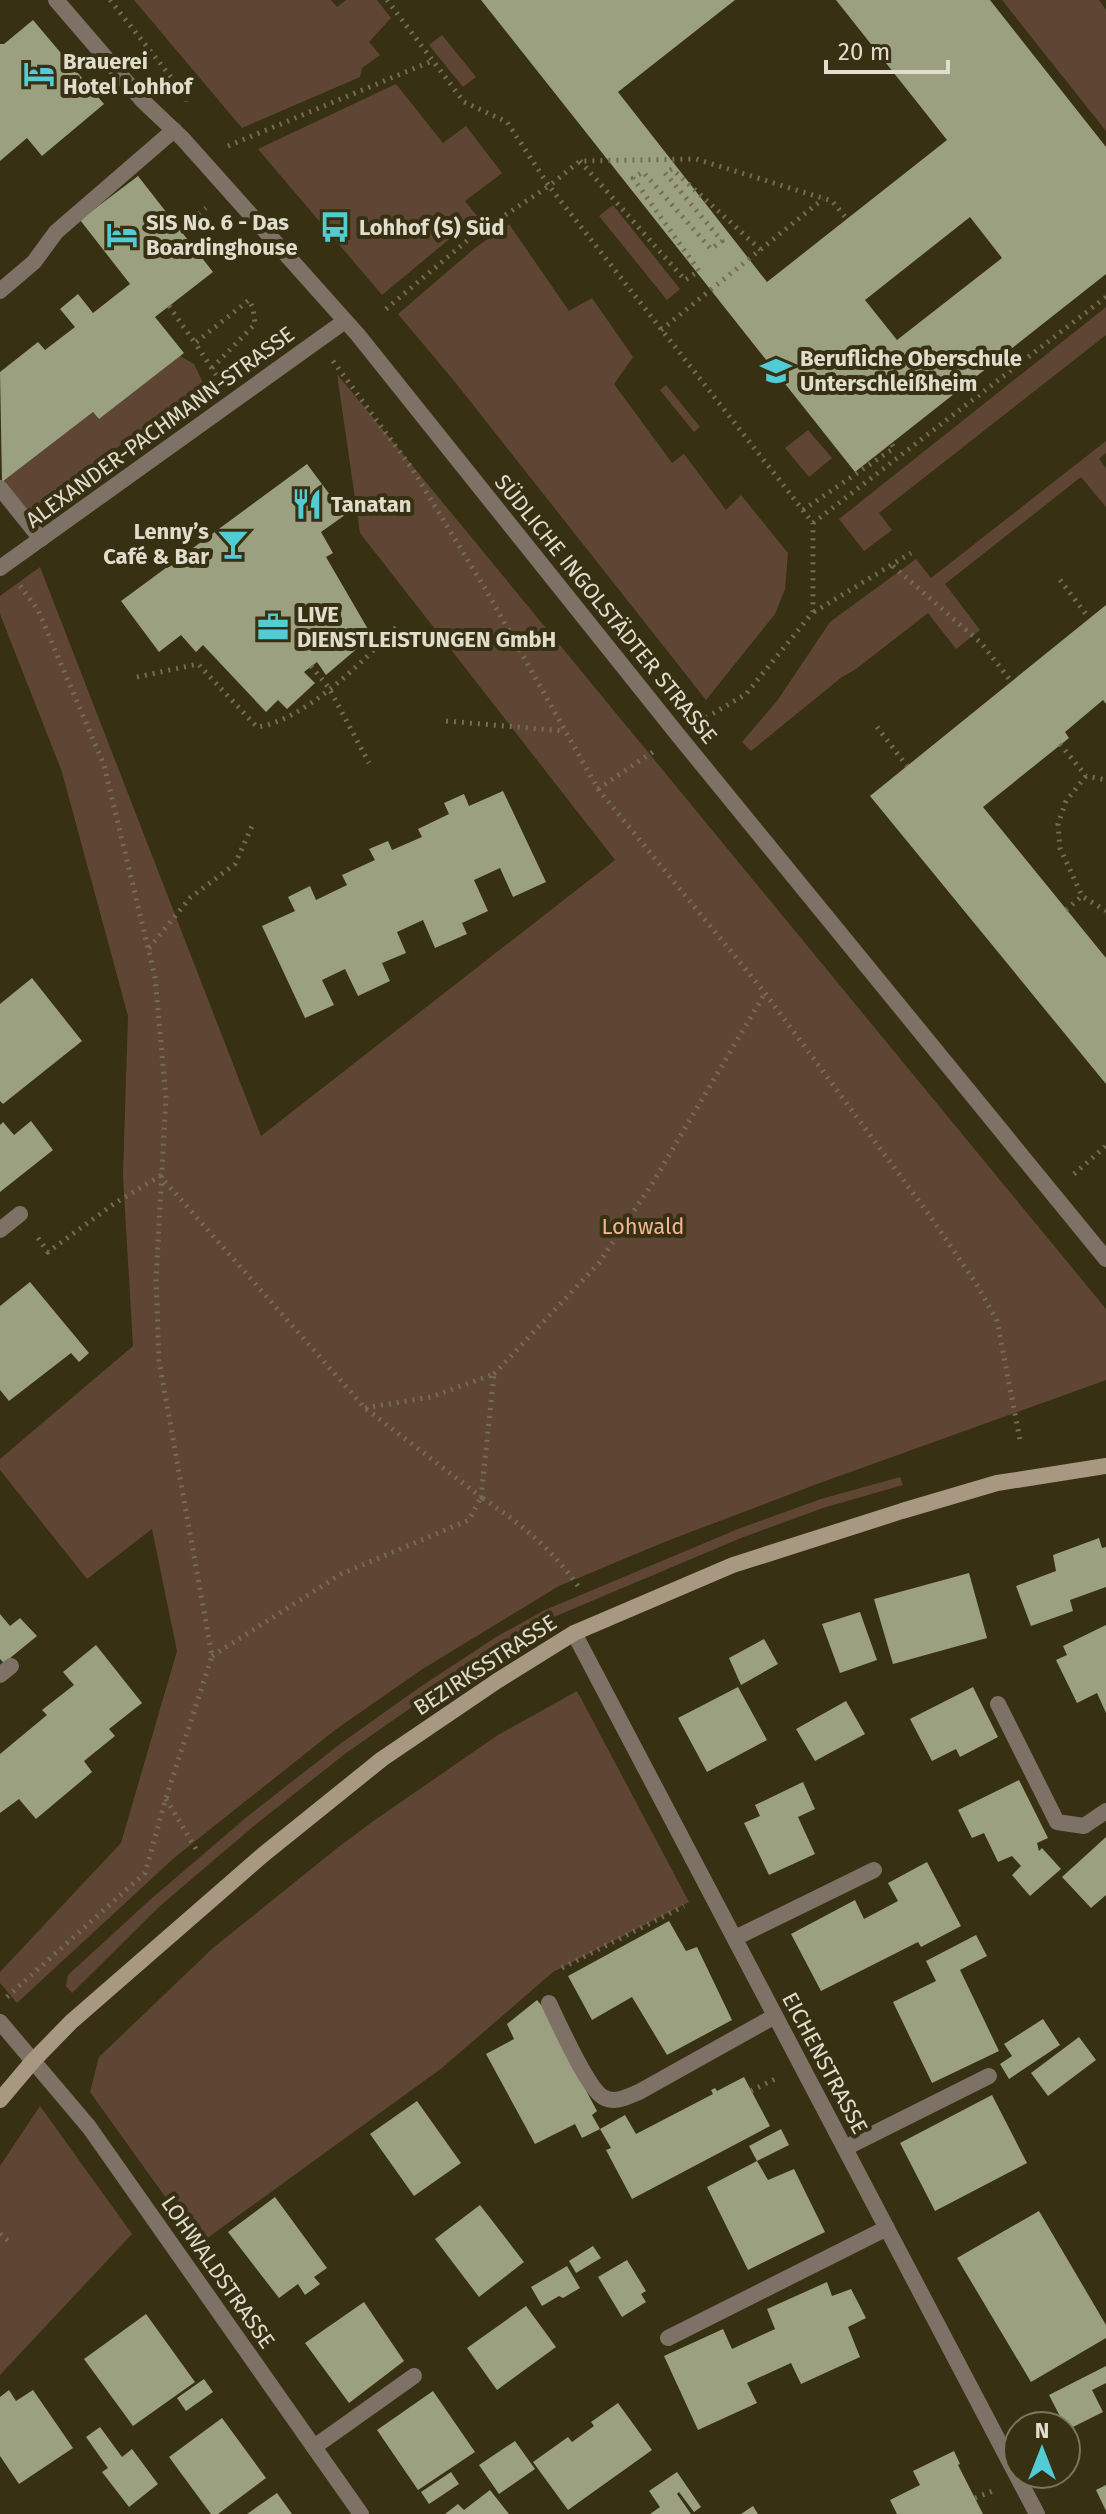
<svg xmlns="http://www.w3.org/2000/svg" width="1106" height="2514" viewBox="0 0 1106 2514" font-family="'Fira Sans',sans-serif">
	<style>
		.green { fill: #5f4634 }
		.building { fill: #9aa080; fill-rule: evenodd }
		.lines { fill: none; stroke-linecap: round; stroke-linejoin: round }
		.path { stroke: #736d54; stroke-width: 5; stroke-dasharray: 2 6; stroke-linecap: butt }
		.lane { stroke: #7d7265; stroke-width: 16 }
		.street { stroke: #7d7265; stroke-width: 16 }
		.secondary { stroke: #a89882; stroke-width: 16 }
		.labels { text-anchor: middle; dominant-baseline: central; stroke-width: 8; stroke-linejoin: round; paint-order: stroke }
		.poi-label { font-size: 22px; font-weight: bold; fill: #e1ddcd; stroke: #373013; text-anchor: start }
		.street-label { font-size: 22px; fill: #e1ddcd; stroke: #373013 }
		.park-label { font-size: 22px; fill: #f0b792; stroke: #373013 }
	</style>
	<rect width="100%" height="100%" fill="#373013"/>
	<!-- green -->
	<g class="green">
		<path d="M134,0H331L337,7L346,0H377L391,18L369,42L380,55L362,68L360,77L242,128Z"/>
		<path d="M1002,0H1099L1106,10V131Z"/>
		<path d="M442,35L476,77L463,87L429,45Z"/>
		<path d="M396,84L443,143L466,126L502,173L465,201L477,216L382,295L258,149Z"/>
		<path d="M613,205L680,289L667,300L599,216Z"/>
		<path d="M509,224L569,311L592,298L633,357L614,384L672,463L684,454L726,510L741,495L788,553L785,589L775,614L706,700L455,382L398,314L475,248Z"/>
		<path d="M1106,307V335L879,513L892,530L864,551L839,519Z"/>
		<path d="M180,356L194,364L204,385L25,514L2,482L93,412L99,419Z"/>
		<path d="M337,374L1106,1309V1380L817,1484L667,1541L559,1586L421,1670L335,1730L174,1858L17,2003L0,1983V1972L121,1843L177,1651L152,1529L87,1579L0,1470V1459L133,1346L123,1176L128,1016L62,772L0,614V596L40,567L261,1136L615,860L360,533Z"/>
		<path d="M666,385L700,427L694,432L660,390Z"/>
		<path d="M808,430L832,458L809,477L785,448Z"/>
		<path d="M1106,441V453L1099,459L1106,468V507L1081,477L945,584L980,630L956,649L928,613L856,669L842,677L751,751L742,742L777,701L830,622L916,559L931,578Z"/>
		<path d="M900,1477L903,1485L823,1508L741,1538L549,1619L425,1698L346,1753L255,1825L160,1906L72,1993L66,1986L68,1975L151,1899L248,1816L340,1744L420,1687L496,1637L545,1610L738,1529L821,1499Z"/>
		<path d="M577,1691L689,1902L553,1972L442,2068L199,2244L90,2092L99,2057L213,1948L336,1849L372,1822L498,1735Z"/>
		<path d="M40,2106L132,2234L0,2375V2166Z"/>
	</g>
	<!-- building -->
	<g class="building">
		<path d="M481,0H735L618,92L767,282L947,140L836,0H990L1106,147V274L855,472ZM970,217L1002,258L897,340L865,300Z"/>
		<path d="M33,20L104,104L42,156L27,138L0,161V44H4Z"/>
		<path d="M138,176L213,272L155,317L184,353L99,419L93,412L2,482L0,372L38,342L45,350L75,327L60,309L78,294L93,313L130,284L80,220Z"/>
		<path d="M307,464L345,515L321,532L333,553L326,557L372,636L326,675L317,662L304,672L315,683L287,709L278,700L266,712L203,645L196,652L181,635L159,652L121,601Z"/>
		<path d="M1106,605V704L1103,700L1065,732L1069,738L983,807L1106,958V1084L870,796Z"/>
		<path d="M503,791L546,882L513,897L500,868L474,880L488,911L462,923L467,934L435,948L423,920L397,932L406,953L382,963L390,981L358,996L345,969L322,980L334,1005L305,1018L262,926L295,911L288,897L310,886L316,900L347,885L342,875L375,860L369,849L388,841L392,850L422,837L418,829L449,814L444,803L464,794L469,806Z"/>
		<path d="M32,978L82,1041L3,1104L0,1101V1004Z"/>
		<path d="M31,1121L53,1150L0,1192V1125L3,1122L14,1135Z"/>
		<path d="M30,1282L89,1353L79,1362L71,1353L9,1401L0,1390V1306Z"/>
		<path d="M1099,1538L1102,1548L1106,1547V1587L1070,1600L1073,1611L1031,1626L1016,1586L1056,1571L1053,1555Z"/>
		<path d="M969,1573L987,1638L893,1664L874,1599Z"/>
		<path d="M860,1612L877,1660L840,1673L822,1624Z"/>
		<path d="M0,1614L10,1626L20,1618L37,1636L4,1663L0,1659Z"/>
		<path d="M1106,1625V1713L1097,1693L1077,1703L1056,1660L1067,1655L1063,1646Z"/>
		<path d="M764,1639L778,1664L741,1685L729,1658Z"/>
		<path d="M96,1645L142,1703L109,1729L115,1736L84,1761L92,1772L36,1819L19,1799L0,1813V1754L47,1715L42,1710L74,1685L63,1672Z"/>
		<path d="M738,1687L767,1740L707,1772L678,1718Z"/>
		<path d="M973,1687L998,1737L960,1757L956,1749L932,1761L910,1719Z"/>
		<path d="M846,1701L865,1734L815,1761L796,1729Z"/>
		<path d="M1019,1780L1048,1838L1037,1843L1039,1851L1042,1848L1061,1869L1030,1896L1012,1875L1021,1866L1012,1856L998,1862L984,1833L972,1838L958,1810Z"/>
		<path d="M803,1782L815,1809L798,1817L815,1854L769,1875L744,1823L760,1816L755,1805Z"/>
		<path d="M1106,1837V1895L1091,1908L1062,1877Z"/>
		<path d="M927,1862L961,1926L921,1947L918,1942L821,1991L791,1934L855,1900L864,1919L898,1901L888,1883Z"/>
		<path d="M669,1921L686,1951L697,1947L732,2020L667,2055L632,1997L592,2020L568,1976Z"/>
		<path d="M976,1935L987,1956L960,1970L999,2051L932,2083L893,2002L936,1981L926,1961Z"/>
		<path d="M537,2000L552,2018L549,2021L597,2111L592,2115L600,2129L582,2138L575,2124L535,2144L486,2054L514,2039L507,2024Z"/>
		<path d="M1043,2019L1060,2045L1009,2079L1000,2064L1012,2056L1004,2044Z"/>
		<path d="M1079,2037L1096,2060L1048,2096L1031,2073Z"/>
		<path d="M744,2077L770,2126L632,2199L606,2150L611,2148L600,2129L625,2115L636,2134L713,2094L711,2090L715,2088L717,2091Z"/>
		<path d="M992,2095L1027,2163L935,2211L900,2143Z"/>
		<path d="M417,2101L461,2163L414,2196L370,2134Z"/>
		<path d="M781,2129L789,2145L757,2161L749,2146Z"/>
		<path d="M757,2161L768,2180L794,2169L825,2232L748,2270L707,2187Z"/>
		<path d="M275,2197L327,2268L314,2277L320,2284L305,2295L298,2284L279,2298L228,2232Z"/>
		<path d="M480,2205L524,2262L479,2297L435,2239Z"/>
		<path d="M1039,2211L1106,2325V2338L1031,2382L957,2258Z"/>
		<path d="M593,2246L601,2258L576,2273L569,2261Z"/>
		<path d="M627,2260L646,2291L641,2294L646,2302L622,2317L598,2277Z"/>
		<path d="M567,2266L580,2288L563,2298L559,2296L542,2306L531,2287Z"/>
		<path d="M827,2282L832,2296L851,2289L866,2318L848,2327L860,2357L801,2384L791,2363L747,2383L757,2403L698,2430L664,2356L723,2329L732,2349L775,2329L767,2309Z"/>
		<path d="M364,2302L404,2361L349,2403L305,2343Z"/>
		<path d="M526,2306L556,2347L497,2390L467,2348Z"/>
		<path d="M146,2314L195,2382L133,2426L84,2359Z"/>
		<path d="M1106,2366V2383L1092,2390L1103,2412L1067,2430L1049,2395Z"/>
		<path d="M204,2379L213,2392L186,2411L177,2398Z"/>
		<path d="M9,2390L16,2401L33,2390L73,2448L19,2484L0,2456V2397Z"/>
		<path d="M433,2391L475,2452L418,2490L377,2430Z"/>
		<path d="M618,2403L652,2450L568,2510L533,2462L568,2437L572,2442L594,2426L591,2422Z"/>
		<path d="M222,2418L266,2478L218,2514H211L169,2457Z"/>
		<path d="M100,2427L122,2457L132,2449L158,2484L129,2507L102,2472L108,2468L86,2437Z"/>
		<path d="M515,2441L535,2469L499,2494L479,2465Z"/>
		<path d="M954,2451L960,2464L958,2465L983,2514H897L890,2500L920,2485L913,2471Z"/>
		<path d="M451,2472L459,2484L429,2504L421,2492Z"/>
		<path d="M677,2472L701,2507L694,2512L679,2492L677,2494L691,2514H650L660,2507L649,2491Z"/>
		<path d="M1106,2485V2511L1096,2490Z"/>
		<path d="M490,2490L509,2514H445L458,2504L464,2510Z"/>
		<path d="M277,2493L292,2514H247Z"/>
		<path d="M753,2506L758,2514H741Z"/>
	</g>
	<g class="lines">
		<!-- path -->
		<g class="path">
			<path d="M110,0L186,96V102"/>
			<path d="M387,0L464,102L507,122L549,186L580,161L696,159L832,201L847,219"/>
			<path d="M228,146L432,61"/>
			<path d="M580,161L685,280L699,271L633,178L643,172L711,249L722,241L665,173L672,169L761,250"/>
			<path d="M180,229L206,208"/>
			<path d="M169,306L195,343"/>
			<path d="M386,309L469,239L549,186L813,523V612L746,694L702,720"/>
			<path d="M661,330L823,199"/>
			<path d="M333,361L411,467L486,590L598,789L765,993L930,1216L977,1285L997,1321L1021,1445"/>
			<path d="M212,368L255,324L253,308L249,300L195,343L217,376"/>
			<path d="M803,510L894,448L891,443"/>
			<path d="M813,523L1106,297"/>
			<path d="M893,566L981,643L1011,681"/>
			<path d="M1060,580L1089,618"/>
			<path d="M814,612L911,553"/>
			<path d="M311,666L329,688L369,763"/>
			<path d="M137,677L198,664L257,727C304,721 365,660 397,626"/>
			<path d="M446,721L564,731"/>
			<path d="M877,727L907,766"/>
			<path d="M1060,744L1086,776L1106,780"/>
			<path d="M1086,776L1066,801L1058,824L1060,848L1082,896L1106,911"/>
			<path d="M598,789L657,749"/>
			<path d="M1066,910L1082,896"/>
			<path d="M149,948L190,898L235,864L252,826"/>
			<path d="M1074,1174L1106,1146"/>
			<path d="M38,1238L48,1252L115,1203L160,1176L365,1408L481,1497L494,1374L431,1397L365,1408"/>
			<path d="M494,1374L599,1263L652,1184L765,993"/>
			<path d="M212,1656L341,1574L469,1520L481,1497C522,1525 549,1546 578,1586"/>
			<path d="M166,1799L196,1849"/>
			<path d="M562,1968L684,1906"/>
			<path d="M7,1997L145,1873L166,1798L212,1656L159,1361L156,1279L166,1098L155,977L104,765L38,610L20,586"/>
			<path d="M751,2091L775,2079"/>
			<path d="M0,2234L12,2244"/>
			<path d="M975,2498L993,2491"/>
		</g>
		<!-- lane -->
		<g class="lane">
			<path d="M0,291L34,262L56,232L174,130"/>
			<path d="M0,488L41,539"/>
			<path d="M0,1675L11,1666"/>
			<path d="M998,1704L1057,1822L1084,1826L1106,1811"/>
			<path d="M735,1938L874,1870"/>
			<path d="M549,2003C558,2022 588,2089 603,2097C615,2104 627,2097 639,2092L775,2016"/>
			<path d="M845,2148L989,2076"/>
			<path d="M668,2338L887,2228"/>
			<path d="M314,2447L414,2376"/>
		</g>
		<!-- street -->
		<g class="street">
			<path d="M56,0L143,101L183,139L358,335L678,735L1106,1259"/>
			<path d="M0,568L345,321"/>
			<path d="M0,1230L20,1214"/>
			<path d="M574,1633L1037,2514"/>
			<path d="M0,2022L89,2127L361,2514"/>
		</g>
		<!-- secondary -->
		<path class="secondary" d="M0,2100L33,2061L71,2022L264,1854L382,1759L497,1681L574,1633L733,1565L902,1511L997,1483L1106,1466"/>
	</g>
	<!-- icons -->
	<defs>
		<symbol id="hotel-bare" viewBox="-9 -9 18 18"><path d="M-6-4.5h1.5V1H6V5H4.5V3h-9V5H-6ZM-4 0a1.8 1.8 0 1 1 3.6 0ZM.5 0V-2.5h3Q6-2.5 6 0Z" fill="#51ccd4" stroke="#373013" stroke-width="2.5" paint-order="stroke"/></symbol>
		<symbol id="bus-bare" viewBox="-9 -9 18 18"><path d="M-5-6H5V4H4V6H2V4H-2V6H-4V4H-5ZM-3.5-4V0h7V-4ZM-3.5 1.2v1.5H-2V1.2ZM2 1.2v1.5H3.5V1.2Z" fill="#51ccd4" stroke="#373013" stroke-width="2.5" paint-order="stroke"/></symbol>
		<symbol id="school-bare" viewBox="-9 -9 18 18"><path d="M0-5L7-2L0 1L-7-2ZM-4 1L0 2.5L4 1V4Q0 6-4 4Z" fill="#51ccd4" stroke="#373013" stroke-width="2.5" paint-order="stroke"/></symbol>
		<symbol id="restaurant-bare" viewBox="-9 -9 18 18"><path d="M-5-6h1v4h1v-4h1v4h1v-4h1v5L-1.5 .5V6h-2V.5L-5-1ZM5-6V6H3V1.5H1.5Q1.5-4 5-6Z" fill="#51ccd4" stroke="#373013" stroke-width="2.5" paint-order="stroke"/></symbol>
		<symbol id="bar-bare" viewBox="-9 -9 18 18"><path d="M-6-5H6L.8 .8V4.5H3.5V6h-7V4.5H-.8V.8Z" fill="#51ccd4" stroke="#373013" stroke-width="2.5" paint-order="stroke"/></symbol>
		<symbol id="office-bare" viewBox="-9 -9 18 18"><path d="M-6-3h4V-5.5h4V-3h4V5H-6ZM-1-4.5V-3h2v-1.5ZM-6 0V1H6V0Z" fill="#51ccd4" stroke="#373013" stroke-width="2.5" paint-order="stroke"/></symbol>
	</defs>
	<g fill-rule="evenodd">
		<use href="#hotel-bare" x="17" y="52" width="44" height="44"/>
		<use href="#bus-bare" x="313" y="205" width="44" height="44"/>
		<use href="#hotel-bare" x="100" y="213" width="44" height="44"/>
		<use href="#school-bare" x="754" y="349" width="44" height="44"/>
		<use href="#restaurant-bare" x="285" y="482" width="44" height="44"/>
		<use href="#bar-bare" x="211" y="522" width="44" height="44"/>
		<use href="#office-bare" x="251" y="605" width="44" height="44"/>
	</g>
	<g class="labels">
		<!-- poi labels -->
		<g class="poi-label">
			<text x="63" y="61">Brauerei<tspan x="63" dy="25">Hotel Lohhof</tspan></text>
			<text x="146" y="222">SIS No. 6 - Das<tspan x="146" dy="25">Boardinghouse</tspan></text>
			<text x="359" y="227">Lohhof (S) Süd</text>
			<text x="800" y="358">Berufliche Oberschule<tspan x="800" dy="25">Unterschleißheim</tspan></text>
			<text x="331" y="504">Tanatan</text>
			<text x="209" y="531" text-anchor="end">Lenny’s<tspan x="209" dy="25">Café &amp; Bar</tspan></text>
			<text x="297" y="614">LIVE<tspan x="297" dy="25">DIENSTLEISTUNGEN GmbH</tspan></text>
		</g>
		<!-- street labels -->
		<g class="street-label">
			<text transform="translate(160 427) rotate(-36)">ALEXANDER-PACHMANN-STRASSE</text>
			<text transform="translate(606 609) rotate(51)">SÜDLICHE INGOLSTÄDTER STRASSE</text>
			<text transform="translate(485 1665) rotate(-33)">BEZIRKSSTRASSE</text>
			<text transform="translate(825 2063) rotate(62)">EICHENSTRASSE</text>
			<text transform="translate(218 2272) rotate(55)">LOHWALDSTRASSE</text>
		</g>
		<!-- park labels -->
		<g class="park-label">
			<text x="643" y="1226">Lohwald</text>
		</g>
	</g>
	<!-- north arrow -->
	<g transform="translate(1042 2450)"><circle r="38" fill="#373013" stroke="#7b755d" stroke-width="2"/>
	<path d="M0-6L14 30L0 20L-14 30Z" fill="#51ccd4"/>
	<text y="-12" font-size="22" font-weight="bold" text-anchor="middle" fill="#e1ddcd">N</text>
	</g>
	<!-- scale -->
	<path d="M826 60v12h122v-12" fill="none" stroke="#e1ddcd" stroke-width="4"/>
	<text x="838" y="60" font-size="24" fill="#e1ddcd" stroke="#373013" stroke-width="6" paint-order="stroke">20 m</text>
</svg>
